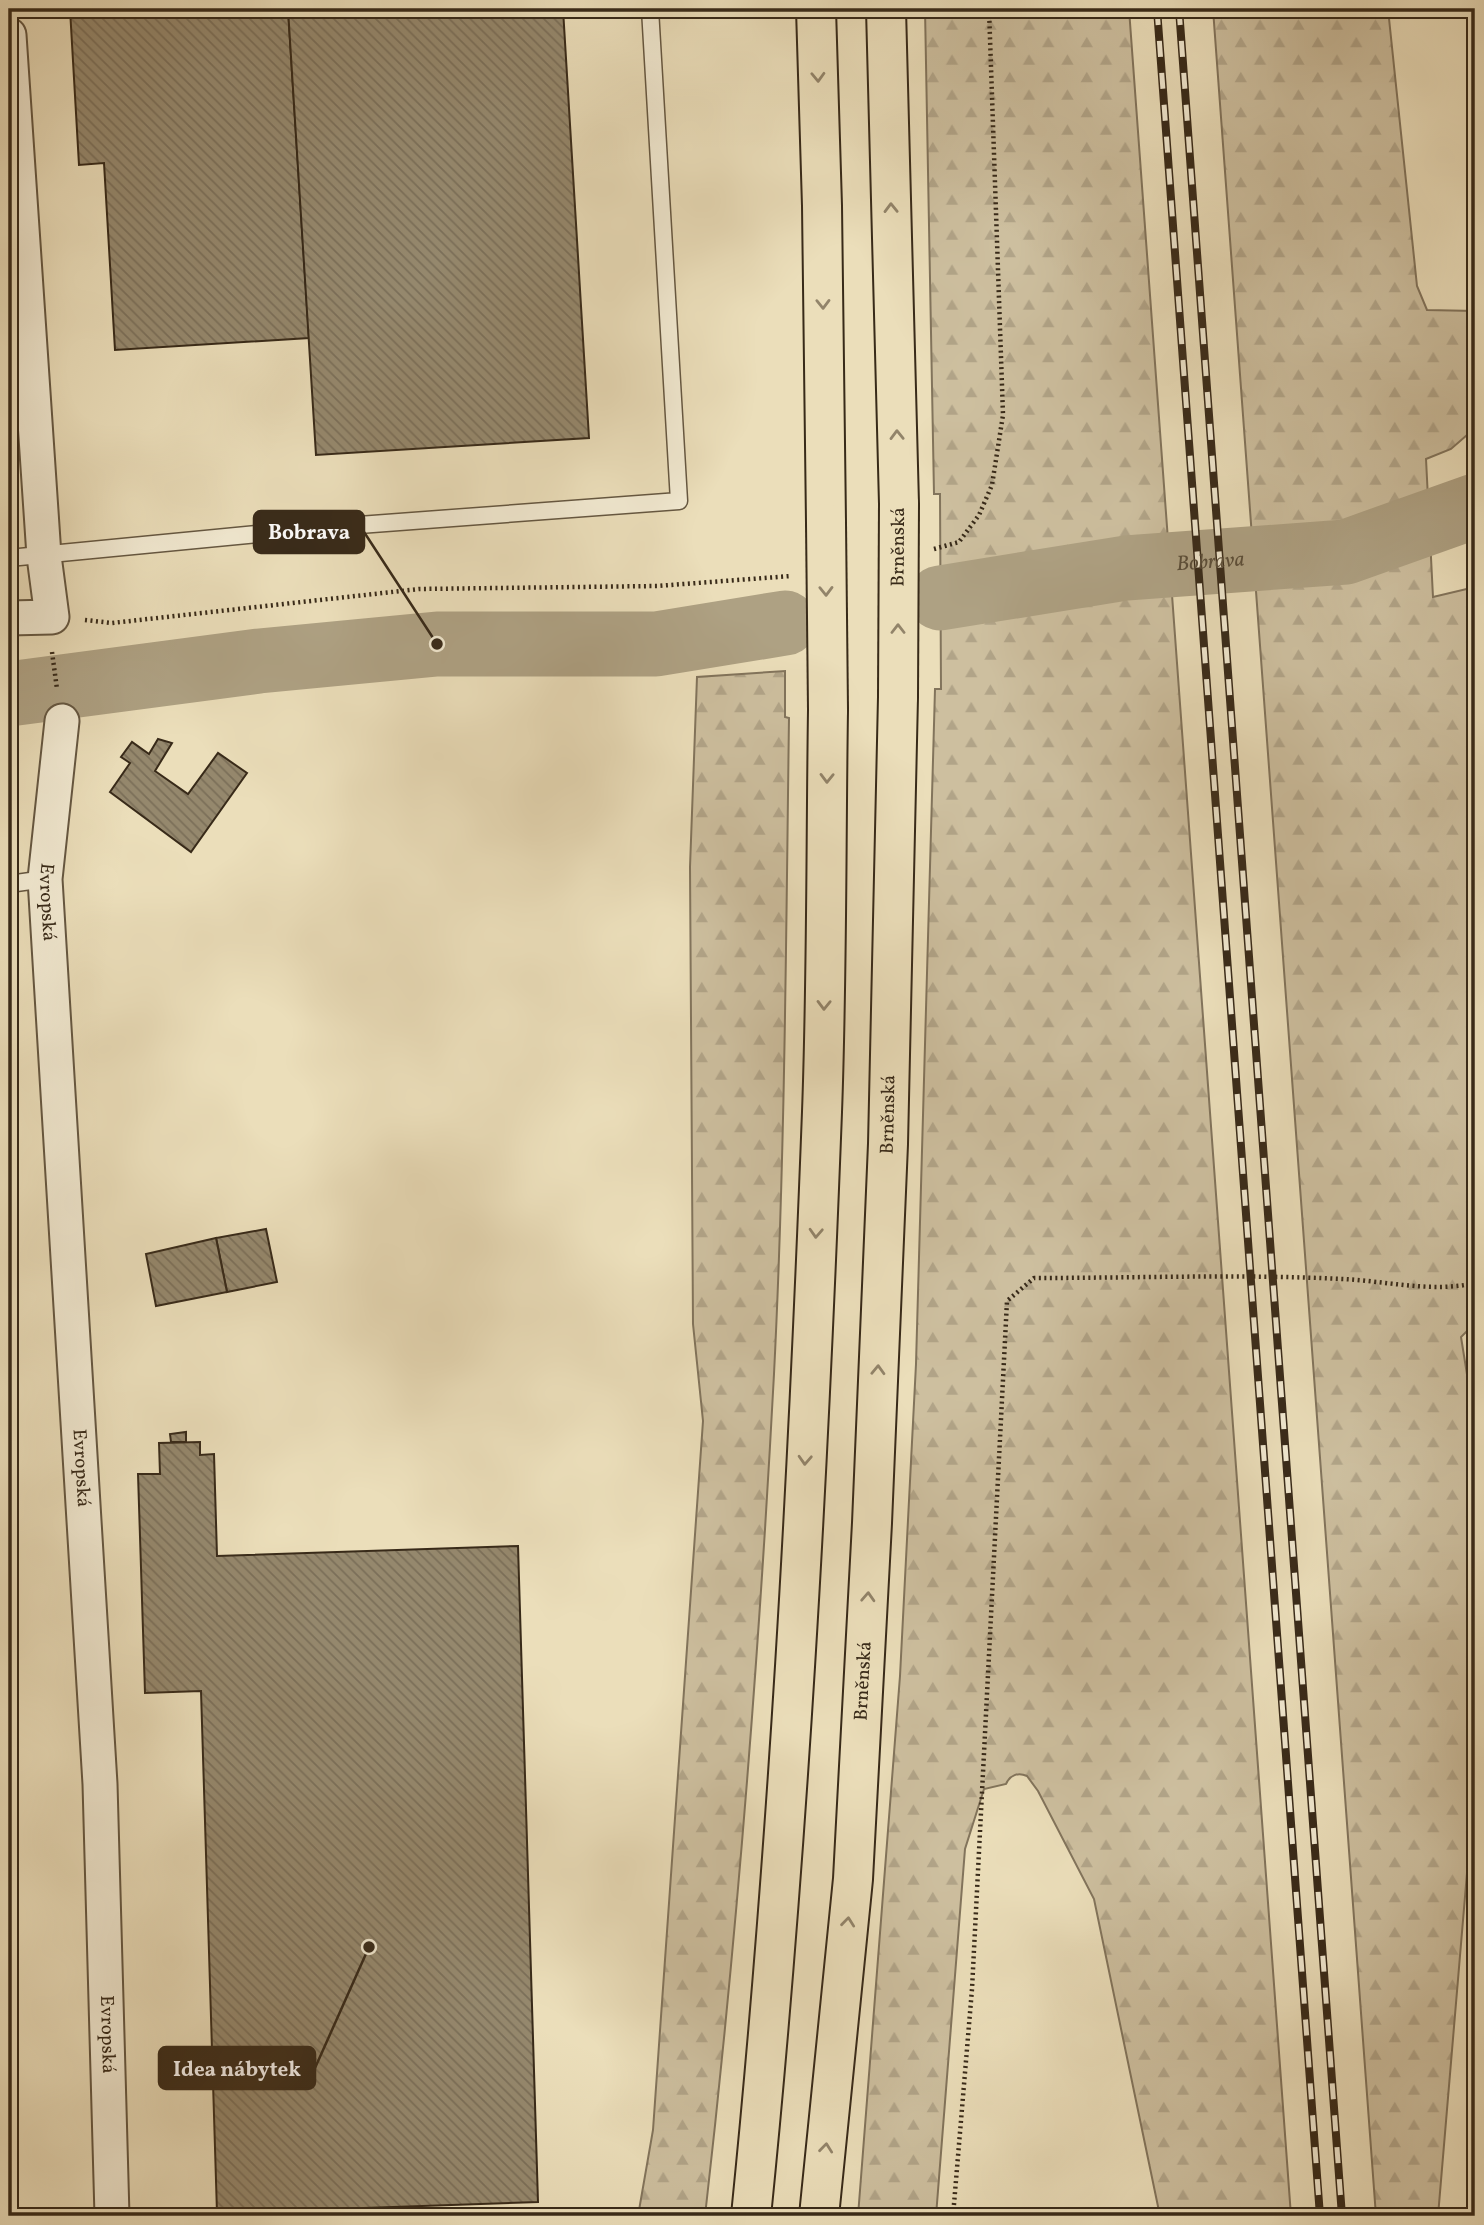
<svg xmlns="http://www.w3.org/2000/svg" width="1484" height="2225" viewBox="0 0 1484 2225" font-family="Vollkorn,serif">
	<style>
		.forest { fill: url(#forest-firs); stroke: #82745c; stroke-width: 2 }
		.lines { fill: none; stroke-linecap: round; stroke-linejoin: round }
		.river { stroke: #aea183; stroke-width: 65 }
		.building { fill: url(#building-back-hatch); stroke: #382a19; stroke-width: 2 }
		.service-casing { stroke: #655741; stroke-width: 19 }
		.minor-casing { stroke: #655741; stroke-width: 37 }
		.trunk-casing { stroke: #382a19; stroke-width: 42 }
		.path { stroke: #382a19; stroke-width: 4.5; stroke-dasharray: 2 3.5; stroke-linecap: butt }
		.service { stroke: #f2ead2; stroke-width: 16 }
		.minor { stroke: #f2ead2; stroke-width: 33 }
		.trunk { stroke: #ebdeba; stroke-width: 38 }
		.rail-casing { stroke: #382a19; stroke-width: 8 }
		.rail { stroke: #f2ead2; stroke-width: 5; stroke-dasharray: 16; stroke-linecap: butt }
		.trunk-bridge-casing { stroke: #382a19; stroke-width: 42; stroke-linecap: butt }
		.trunk-bridge { stroke: #ebdeba; stroke-width: 38 }
		.oneway { stroke: #92846a }
		.labels { text-anchor: middle; dominant-baseline: central; stroke-width: 6; stroke-linejoin: round; paint-order: stroke }
		.street-label { font-size: 19px; fill: #382a19; stroke: #f2ead2 }
		.water-label { font-size: 21px; font-style: italic; fill: #5b4e39; stroke: #f2ead2 }
		.leader { fill: none; stroke: #382a19; stroke-width: 2.5 }
		.callout-dot { fill: #382a19; stroke: #f2ead2; stroke-width: 2.5 }
		.callout { fill: #382a19; stroke: #382a19; stroke-width: 2.5 }
		.callout-label { font-size: 21px; text-anchor: middle; font-weight: bold; fill: #fff }
	</style>
	<defs>
		<pattern id="forest-firs" width="22" height="20" patternUnits="userSpaceOnUse" patternTransform="scale(1.75)"><rect width="22" height="20" fill="#cdbf9f"/><path d="M5 1l3.5 6h-7zM16 11l3.5 6h-7z" fill="#b1a488"/></pattern>
		<pattern id="building-back-hatch" width="6" height="6" patternUnits="userSpaceOnUse" patternTransform="scale(1.75)"><rect width="6" height="6" fill="#95886d"/><path d="M-1 5l2 2M0 0l6 6M5-1l2 2" fill="none" stroke="#7b6f59"/></pattern>
	</defs>
	<rect width="100%" height="100%" fill="#ebdeba"/>
	<filter id="stains"><feTurbulence type="fractalNoise" baseFrequency=".00286" numOctaves="4"/><feColorMatrix values="0 0 0 0 .2 0 0 0 0 .09 0 0 0 0 .02 0 0 0 .5 -.17"/></filter>
	<radialGradient id="worn" r=".72"><stop offset=".6" stop-color="#630" stop-opacity="0"/><stop offset="1" stop-color="#630" stop-opacity=".3"/></radialGradient>
	<!-- forest -->
	<g class="forest">
		<path d="M925,9H1129L1291,2216H1160L1094,1899L1038,1791L1027,1776C1018,1772 1010,1775 1006,1784L984,1789L965,1849L936,2216H858L900,1676L916,1364L935,689H941L940,494H934Z"/>
		<path d="M1213,9H1388L1417,286L1427,310L1475,311V428L1451,449L1426,459L1433,597L1475,587V1323L1461,1337L1475,1424V1712L1468,1727L1467,1873L1438,2216H1376Z"/>
		<path d="M785,671V717L789,718C786,936 785,1156 774,1374C759,1656 737,1936 705,2216H638L653,2130L703,1421L693,1324L690,867L697,677Z"/>
	</g>
	<g class="lines">
		<!-- river -->
		<g class="river">
			<path id="s1" d="M940,598L1126,568L1346,552L1475,506"/>
			<path d="M9,694L259,661L437,644H656L785,623"/>
		</g>
	</g>
	<!-- building -->
	<g class="building">
		<path d="M70,9H288L309,338L115,350L104,163L79,165Z"/>
		<path d="M288,9H563L589,438L316,455Z"/>
		<path d="M158,739L172,743L155,771L188,794L218,753L247,773L191,852L110,792L130,763L121,757L132,742L149,754Z"/>
		<path d="M266,1229L277,1282L227,1292L216,1238Z"/>
		<path d="M216,1238L227,1292L156,1306L146,1254Z"/>
		<path d="M186,1432V1442H171L170,1434Z"/>
		<path d="M200,1442V1455L214,1454L217,1556L518,1546L538,2202L217,2213L201,1691L145,1693L138,1474H160L159,1443Z"/>
	</g>
	<g class="lines">
		<defs>
			<g id="service">
				<path d="M9,558L319,528L679,501L650,9"/>
				<path d="M9,884L45,879"/>
			</g>
			<g id="minor">
				<path d="M9,35L44,556L52,617L9,618"/>
				<path id="s2" d="M62,721L45,879L100,1784L112,2216"/>
			</g>
			<g id="trunk">
				<path d="M816,9L822,206L826,523"/>
				<path d="M886,9L899,504"/>
				<path d="M751,2216C788,1849 808,1480 822,1112C827,978 826,843 828,710"/>
				<path id="s3" d="M819,2216L853,1879L872,1523L888,1144L898,697"/>
			</g>
		</defs>
		<!-- service casing -->
		<use href="#service" class="service-casing"/>
		<!-- minor casing -->
		<use href="#minor" class="minor-casing"/>
		<!-- trunk casing -->
		<use href="#trunk" class="trunk-casing"/>
		<!-- path -->
		<g class="path">
			<path d="M934,549L959,542L979,515L992,485L1003,415L989,9"/>
			<path d="M85,620L112,623L419,589L657,586L791,576"/>
			<path d="M52,652L57,689"/>
			<path d="M953,2216L972,1989L1007,1301L1034,1278C1137,1278 1240,1274 1343,1279C1386,1281 1433,1293 1475,1283"/>
		</g>
		<!-- service -->
		<use href="#service" class="service"/>
		<!-- minor -->
		<use href="#minor" class="minor"/>
		<!-- trunk -->
		<use href="#trunk" class="trunk"/>
		<defs>
			<g id="rail">
				<path d="M1157,9L1320,2216"/>
				<path d="M1179,9L1342,2216"/>
			</g>
		</defs>
		<!-- rail casing -->
		<use href="#rail" class="rail-casing"/>
		<!-- rail -->
		<use href="#rail" class="rail"/>
		<defs>
			<g id="trunk-bridge">
				<path d="M826,523L828,710"/>
				<path id="s4" d="M898,697L899,504"/>
			</g>
		</defs>
		<!-- trunk-bridge casing -->
		<use href="#trunk-bridge" class="trunk-bridge-casing"/>
		<!-- trunk-bridge -->
		<use href="#trunk-bridge" class="trunk-bridge"/>
	</g>
	<!-- one-way arrows -->
	<defs><path id="oneway-chevron" d="M-2-3.5L2.5 0L-2 3.5" fill="none" stroke-width="1.6" stroke-linecap="round" stroke-linejoin="round" transform="scale(1.75)"/></defs>
	<g class="oneway">
		<use href="#oneway-chevron" transform="translate(818 77) rotate(88)"/>
		<use href="#oneway-chevron" transform="translate(891 208) rotate(-91)"/>
		<use href="#oneway-chevron" transform="translate(823 304) rotate(89)"/>
		<use href="#oneway-chevron" transform="translate(897 435) rotate(-91)"/>
		<use href="#oneway-chevron" transform="translate(826 591) rotate(89)"/>
		<use href="#oneway-chevron" transform="translate(898 629) rotate(-90)"/>
		<use href="#oneway-chevron" transform="translate(827 778) rotate(91)"/>
		<use href="#oneway-chevron" transform="translate(824 1005) rotate(91)"/>
		<use href="#oneway-chevron" transform="translate(816 1233) rotate(93)"/>
		<use href="#oneway-chevron" transform="translate(878 1370) rotate(-88)"/>
		<use href="#oneway-chevron" transform="translate(805 1460) rotate(93)"/>
		<use href="#oneway-chevron" transform="translate(868 1597) rotate(-87)"/>
		<use href="#oneway-chevron" transform="translate(848 1922) rotate(-84)"/>
		<use href="#oneway-chevron" transform="translate(826 2148) rotate(-84)"/>
	</g>
	<g class="labels">
		<!-- street labels -->
		<g class="street-label">
			<text stroke="none"><textPath href="#s4" startOffset="150">Brněnská</textPath></text>
			<text stroke="none"><textPath href="#s2" startOffset="182">Evropská</textPath></text>
			<text stroke="none"><textPath href="#s3" startOffset="1104">Brněnská</textPath></text>
			<text stroke="none"><textPath href="#s2" startOffset="749">Evropská</textPath></text>
			<text stroke="none"><textPath href="#s3" startOffset="537">Brněnská</textPath></text>
			<text stroke="none"><textPath href="#s2" startOffset="1316">Evropská</textPath></text>
		</g>
		<!-- water labels -->
		<g class="water-label">
			<text stroke="none"><textPath href="#s1" startOffset="273">Bobrava</textPath></text>
		</g>
	</g>
	<!-- callouts -->
	<path class="leader" d="M437 644L364 532M369 1947L315 2068"/>
	<g class="callout-dot">
		<circle cx="437" cy="644" r="7"/>
		<circle cx="369" cy="1947" r="7"/>
	</g>
	<g class="callout">
		<rect x="254" y="511" width="110" height="42" rx="7"/>
		<rect x="159" y="2047" width="156" height="42" rx="7"/>
	</g>
	<g class="callout-label">
		<text x="309" y="539">Bobrava</text>
		<text x="237" y="2076">Idea nábytek</text>
	</g>
	<!-- margin -->
	<rect width="1484" height="2225" fill="none" stroke="#ebdeba" stroke-width="35"/>
	<rect x="10" y="10" width="1463" height="2204" fill="none" stroke="#382a19" stroke-width="3.5"/>
	<rect x="18" y="18" width="1449" height="2190" fill="none" stroke="#382a19" stroke-width="2"/>
	<rect width="100%" height="100%" filter="url(#stains)"/>
	<rect width="100%" height="100%" fill="url(#worn)"/>
</svg>
